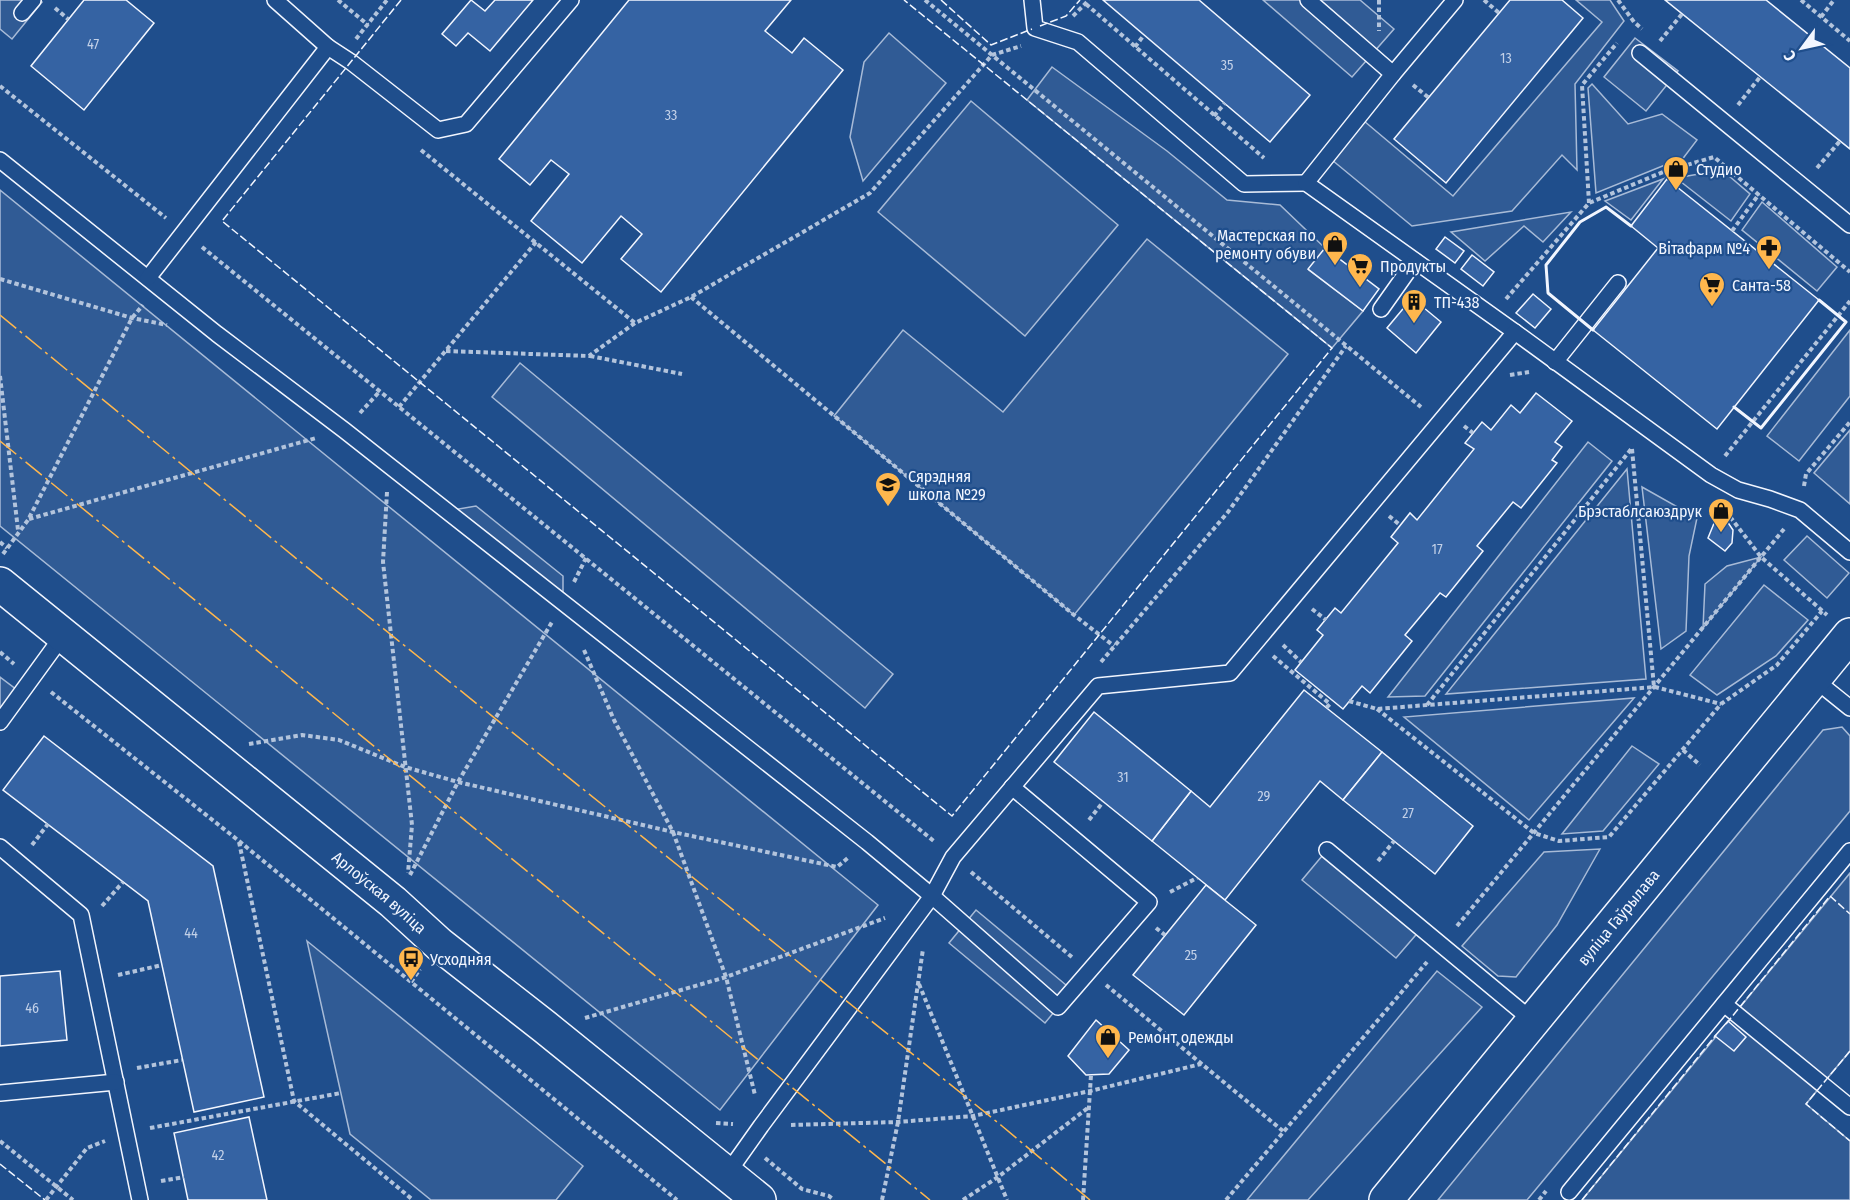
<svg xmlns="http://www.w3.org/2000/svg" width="1850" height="1200" viewBox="0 0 1850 1200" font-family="'Fira Sans Condensed',sans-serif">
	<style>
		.built { fill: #305b95; stroke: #a8bbd7; stroke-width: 1.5 }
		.building { fill: #3563a3; stroke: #f2f6ff; stroke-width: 1.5 }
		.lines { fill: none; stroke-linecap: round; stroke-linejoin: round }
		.lane-casing { stroke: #f2f6ff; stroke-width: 18 }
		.secondary-casing { stroke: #f2f6ff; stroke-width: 36 }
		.primary-casing { stroke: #f2f6ff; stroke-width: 36 }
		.path { stroke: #b3c4dc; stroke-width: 4; stroke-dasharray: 4.5 3; stroke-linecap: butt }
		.lane { stroke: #1f4e8c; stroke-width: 15 }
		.secondary { stroke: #1f4e8c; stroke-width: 33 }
		.primary { stroke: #1f4e8c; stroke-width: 33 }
		.fence { stroke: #f2f6ff; stroke-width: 1.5; stroke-dasharray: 8 3; stroke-linecap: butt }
		.wall { stroke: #f2f6ff; stroke-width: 3 }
		.power { stroke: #ffb74d; stroke-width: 1.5; stroke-dasharray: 21 4.5 3 4.5; stroke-linecap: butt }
		.labels { text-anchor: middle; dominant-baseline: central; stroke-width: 4.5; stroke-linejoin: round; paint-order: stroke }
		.number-label { font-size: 14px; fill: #c3d1e8 }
		.poi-label { font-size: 16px; fill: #f2f6ff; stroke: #1f4e8c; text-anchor: start }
		.street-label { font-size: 16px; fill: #f2f6ff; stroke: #1f4e8c }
	</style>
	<rect width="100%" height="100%" fill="#1f4e8c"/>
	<!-- built -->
	<g class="built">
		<path d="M0,0H40L42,2L12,39L0,29Z"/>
		<path d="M1263,0H1360L1394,29L1352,77Z"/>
		<path d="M1576,0H1610L1624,21L1575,84L1577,170L1562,155L1512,211L1412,226L1332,160L1364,121L1453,196L1602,22Z"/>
		<path d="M889,33L946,83L863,181L850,137L864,62Z"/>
		<path d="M1635,38L1678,71L1646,111L1604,77Z"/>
		<path d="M1052,67L1167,151L1227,200L1280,205L1325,248L1309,270L1363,311L1332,348L1027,100Z"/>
		<path d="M1592,84L1628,124L1662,114L1697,140L1681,161L1665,165L1596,193L1588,88Z"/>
		<path d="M971,101L1118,225L1025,336L878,212Z"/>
		<path d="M1722,170L1750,194L1731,221L1676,178Z"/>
		<path d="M1663,179L1631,220L1605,201Z"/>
		<path d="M0,190L878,905L720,1110L0,526Z"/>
		<path d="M1762,202L1837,267L1817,291L1742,230Z"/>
		<path d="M1571,212L1543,242L1524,226L1485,261L1451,232Z"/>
		<path d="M1147,239L1288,354L1074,615L834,416L903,330L1003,412Z"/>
		<path d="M1850,330V396L1799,461L1767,436Z"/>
		<path d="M520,363L893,674L865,708L492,397Z"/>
		<path d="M1850,430V504L1814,473Z"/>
		<path d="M1588,442L1612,461L1425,696L1388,697Z"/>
		<path d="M1627,469L1646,679L1446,694Z"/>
		<path d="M1642,487L1697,518L1689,556L1686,631L1661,649Z"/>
		<path d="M476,506L563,576V603L447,511Z"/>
		<path d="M1807,536L1849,573L1827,598L1784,560Z"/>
		<path d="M1761,557L1703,628L1705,584L1727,566Z"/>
		<path d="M1764,585L1808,620L1776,656L1717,695L1690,675Z"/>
		<path d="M0,677L21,693L0,722Z"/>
		<path d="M1634,698L1529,820L1404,717Z"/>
		<path d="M1842,727L1850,736V811L1527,1200H1438L1823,730Z"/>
		<path d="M1632,746L1659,764L1603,831L1562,834Z"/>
		<path d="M1600,849L1557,925L1516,977L1498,976L1462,946L1544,852Z"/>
		<path d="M1327,850L1421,929L1396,958L1302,880Z"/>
		<path d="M1850,873V1051L1806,1104L1850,1141V1200H1582Z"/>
		<path d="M976,910L1072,990L1045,1023L949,943Z"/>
		<path d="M307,941L583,1166L556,1200H431L350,1134Z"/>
		<path d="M1437,971L1482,1007L1308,1200H1247Z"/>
	</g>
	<!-- building -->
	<g class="building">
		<path d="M84,0H126L154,23L84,110L31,66Z"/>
		<path d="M471,0L485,11L495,0H533L490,51L468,33L456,46L442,34Z"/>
		<path d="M629,0H791L765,31L792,53L804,38L843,70L661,292L621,259L642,234L621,216L582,263L531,221L569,174L551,160L530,185L499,159Z"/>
		<path d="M1103,0H1199L1310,95L1270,142Z"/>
		<path d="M1510,0H1562L1583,18L1446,183L1394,139Z"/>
		<path d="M1665,0H1766L1850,68V149Z"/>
		<path d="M1667,179L1819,300L1717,429L1593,330L1658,248L1631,226Z"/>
		<path d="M1445,237L1464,251L1455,263L1436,249Z"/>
		<path d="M1325,248L1379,289L1363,311L1308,269Z"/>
		<path d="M1472,255L1494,272L1483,286L1461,269Z"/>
		<path d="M1533,294L1551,309L1535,328L1516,313Z"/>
		<path d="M1412,298L1441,322L1416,353L1387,328Z"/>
		<path d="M1536,393L1572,421L1555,442L1562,447L1552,460L1557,463L1521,508L1513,502L1477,546L1483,551L1446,597L1440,593L1405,635L1412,641L1370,693L1362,686L1343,709L1295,670L1323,635L1317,630L1335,608L1341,613L1398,543L1391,537L1410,513L1417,520L1474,449L1465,443L1482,422L1491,430L1511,405L1520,413Z"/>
		<path d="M1717,516L1727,521L1733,530L1732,543L1725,551L1708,538Z"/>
		<path d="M1304,690L1382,752L1343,800L1320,781L1225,900L1152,841L1191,791L1210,807Z"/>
		<path d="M1094,712L1191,791L1152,841L1054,762Z"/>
		<path d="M44,736L213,866L264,1097L194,1112L148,901L3,790Z"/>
		<path d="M1382,752L1473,826L1435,874L1343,800Z"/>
		<path d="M1206,885L1256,925L1184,1015L1133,975Z"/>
		<path d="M60,971L67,1040L0,1046V976Z"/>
		<path d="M1096,1020L1129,1050L1109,1074L1086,1075L1068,1056Z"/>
		<path d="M1728,1021L1746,1037L1734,1051L1715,1036Z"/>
		<path d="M249,1117L267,1200H188L174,1133Z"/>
	</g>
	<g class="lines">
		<defs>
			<g id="lane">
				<path d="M1032,0L1035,28L1078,42L1244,184L1306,183"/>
				<path d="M1308,0L1393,74L1306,183L1515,332"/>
				<path d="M22,13L33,0"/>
				<path d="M328,47L351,62L438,130L466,124L571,0"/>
				<path d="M1640,53L1850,225"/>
				<path d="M1393,74L1455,0"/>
				<path d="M0,160L217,334L344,430L867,842L932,896L1058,1007L1149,902L1012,787"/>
				<path d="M148,278L328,47L275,0"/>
				<path d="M1381,309L1415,261"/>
				<path d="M1555,362L1618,283"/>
				<path d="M1814,679L1850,708"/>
				<path d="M0,722L64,634"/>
				<path d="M0,847L81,915L140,1200"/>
				<path d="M1327,850L1533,1021"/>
				<path d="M1724,1004L1850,1107"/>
				<path d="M0,1093L116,1082"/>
				<path d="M727,1174L761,1126L932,896L953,857L1098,686L1230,673L1515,332L1711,475L1738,490L1770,499L1800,510L1850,552"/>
				<path d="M1569,1192L1850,851"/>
			</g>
			<g id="secondary">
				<path id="s1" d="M0,584L393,902L439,944L545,1027L759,1200"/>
			</g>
			<g id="primary">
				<path id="s2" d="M1386,1200L1850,635"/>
			</g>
		</defs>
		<!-- lane casing -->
		<use href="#lane" class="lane-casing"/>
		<!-- secondary casing -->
		<use href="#secondary" class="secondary-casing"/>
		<!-- primary casing -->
		<use href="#primary" class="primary-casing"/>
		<!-- path -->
		<g class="path">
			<path d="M338,0L368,25"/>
			<path d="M925,0L1421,407"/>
			<path d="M1379,0V31"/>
			<path d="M1484,0L1499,13"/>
			<path d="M1618,0L1634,22L1642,29"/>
			<path d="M1801,0L1850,41"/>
			<path d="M1086,4L1264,158"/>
			<path d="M55,8L68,19"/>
			<path d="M1073,16L1089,0"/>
			<path d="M1821,17L1834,0"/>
			<path d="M356,39L387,0"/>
			<path d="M1660,41L1682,14"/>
			<path d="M1135,47L1144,35"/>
			<path d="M1413,85L1429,98"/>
			<path d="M0,86L166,218"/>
			<path d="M1738,105L1760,77"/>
			<path d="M1214,116L1225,103"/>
			<path d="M421,150L635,323"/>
			<path d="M1817,168L1840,141"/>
			<path d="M1589,203L1582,85L1617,43"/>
			<path d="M1732,231L1759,194"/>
			<path d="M202,247L935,842"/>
			<path d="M0,279L132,318L167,325"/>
			<path d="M691,297L1074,615L1114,646"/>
			<path d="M1506,299L1589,203L1663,172L1714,157L1850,272"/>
			<path d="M446,351L589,356L635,323L691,297L870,193L992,55L1021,46"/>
			<path d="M590,356L682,374"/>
			<path d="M1510,375L1529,372"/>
			<path d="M0,376L18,530"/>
			<path d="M399,407L536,242"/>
			<path d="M360,413L380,391"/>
			<path d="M1464,426L1473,433"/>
			<path d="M1632,449L1654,687"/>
			<path d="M1725,456L1850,301"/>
			<path d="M1804,486L1806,474L1850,422"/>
			<path d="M387,492L383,562L412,825L408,873"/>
			<path d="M1711,505L1731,518L1761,557L1827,615"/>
			<path d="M1389,516L1400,525"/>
			<path d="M29,519L316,438"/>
			<path d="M0,542L7,548"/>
			<path d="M3,554L28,520L132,318L143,305"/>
			<path d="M574,582L586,558"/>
			<path d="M1312,609L1326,620"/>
			<path d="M1283,645L1301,662"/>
			<path d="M584,650L614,720L673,832L726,977L755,1095"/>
			<path d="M0,652L14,664"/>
			<path d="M1273,656L1330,704L1326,708"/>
			<path d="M1101,662L1228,512L1346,346"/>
			<path d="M51,692L239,841L677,1200"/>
			<path d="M1349,701L1377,709L1655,687L1721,704"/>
			<path d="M1427,705L1632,448"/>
			<path d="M1377,709L1534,833L1559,841L1609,837L1721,704L1777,665L1822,611"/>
			<path d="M249,744L302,735L339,740L405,767L458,782L673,832L837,867L849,857"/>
			<path d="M1683,750L1700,765"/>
			<path d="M1089,820L1103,802"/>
			<path d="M239,842L294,1101L413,1200"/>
			<path d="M32,845L48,824"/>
			<path d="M1378,861L1394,841"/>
			<path d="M971,872L1073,958"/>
			<path d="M410,875L458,782L552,622"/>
			<path d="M1170,892L1197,878"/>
			<path d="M102,906L123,882"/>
			<path d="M1457,926L1784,529"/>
			<path d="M1156,928L1165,935"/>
			<path d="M118,975L162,965"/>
			<path d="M411,982L420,969"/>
			<path d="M919,984L1007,1200"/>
			<path d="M1106,985L1283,1131"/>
			<path d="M585,1018L726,977L885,918"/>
			<path d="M137,1068L182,1060"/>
			<path d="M716,1123L733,1124"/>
			<path d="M791,1125L898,1122L973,1116L1090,1091L1201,1064"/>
			<path d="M150,1128L341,1093"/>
			<path d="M0,1141L73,1200"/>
			<path d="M765,1158L802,1189L829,1196L834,1200"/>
			<path d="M161,1181L184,1177"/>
			<path d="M46,1200L87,1148L105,1141"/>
			<path d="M882,1200L898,1122L923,949"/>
			<path d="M963,1200L998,1177L1089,1107"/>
			<path d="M1083,1200L1091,1075"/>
			<path d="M1226,1200L1427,962"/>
			<path d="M1539,1200L1546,1191"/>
		</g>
		<!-- lane -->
		<use href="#lane" class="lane"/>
		<!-- secondary -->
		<use href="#secondary" class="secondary"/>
		<!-- primary -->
		<use href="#primary" class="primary"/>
		<!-- fence -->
		<g class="fence">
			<path d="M401,0L222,221L952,816L1332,348L904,0"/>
			<path d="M941,0L991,45L1032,29"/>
			<path d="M1040,26L1066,16L1080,0"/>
			<path d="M1726,1024L1830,896L1850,914"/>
			<path d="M1850,1051L1806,1104L1850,1141"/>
			<path d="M0,1164L45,1200"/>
			<path d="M1582,1200L1716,1035"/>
		</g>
		<!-- wall -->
		<g class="wall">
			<path d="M1593,330L1548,293L1546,265L1580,222L1606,207L1631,226"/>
			<path d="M1734,407L1761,428L1846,322L1819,300"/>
		</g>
		<!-- power -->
		<g class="power">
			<path d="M0,315L303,564L1002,1126L1090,1200"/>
			<path d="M0,441L930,1200"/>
		</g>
	</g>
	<!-- icons -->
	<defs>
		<symbol id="shop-pin" viewBox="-11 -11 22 30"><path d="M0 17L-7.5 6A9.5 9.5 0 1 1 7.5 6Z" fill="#ffb74d" stroke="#1f4e8c"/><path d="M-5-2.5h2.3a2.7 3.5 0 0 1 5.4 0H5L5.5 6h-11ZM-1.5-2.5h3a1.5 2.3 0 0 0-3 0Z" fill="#111"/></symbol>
		<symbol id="pharmacy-pin" viewBox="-11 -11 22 30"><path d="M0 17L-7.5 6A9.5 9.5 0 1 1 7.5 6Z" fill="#ffb74d" stroke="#1f4e8c"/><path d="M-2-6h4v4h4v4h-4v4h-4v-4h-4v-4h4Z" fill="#111"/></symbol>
		<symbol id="supermarket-pin" viewBox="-11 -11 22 30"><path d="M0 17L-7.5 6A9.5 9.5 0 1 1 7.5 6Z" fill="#ffb74d" stroke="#1f4e8c"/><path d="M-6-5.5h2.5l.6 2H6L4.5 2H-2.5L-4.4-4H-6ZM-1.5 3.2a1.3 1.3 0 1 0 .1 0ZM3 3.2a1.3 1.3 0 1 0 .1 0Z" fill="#111"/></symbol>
		<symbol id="building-pin" viewBox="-11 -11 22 30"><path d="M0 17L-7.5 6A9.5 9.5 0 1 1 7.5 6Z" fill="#ffb74d" stroke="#1f4e8c"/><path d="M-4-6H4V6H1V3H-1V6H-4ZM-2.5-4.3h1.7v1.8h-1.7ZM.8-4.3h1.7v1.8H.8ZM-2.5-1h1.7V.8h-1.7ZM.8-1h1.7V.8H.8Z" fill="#111"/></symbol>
		<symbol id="school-pin" viewBox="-11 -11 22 30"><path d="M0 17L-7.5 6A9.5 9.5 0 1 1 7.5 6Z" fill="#ffb74d" stroke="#1f4e8c"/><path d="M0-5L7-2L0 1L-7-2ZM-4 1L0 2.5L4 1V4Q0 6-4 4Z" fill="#111"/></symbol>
		<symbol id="bus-pin" viewBox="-11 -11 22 30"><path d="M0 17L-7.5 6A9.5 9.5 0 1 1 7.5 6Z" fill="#ffb74d" stroke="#1f4e8c"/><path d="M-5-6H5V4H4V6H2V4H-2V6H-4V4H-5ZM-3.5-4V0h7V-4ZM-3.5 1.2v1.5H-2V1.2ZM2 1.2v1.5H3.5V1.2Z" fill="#111"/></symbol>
	</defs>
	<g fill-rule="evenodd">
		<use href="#shop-pin" x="1661" y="154" width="30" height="40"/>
		<use href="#shop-pin" x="1320" y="229" width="30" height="40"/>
		<use href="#pharmacy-pin" x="1754" y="233" width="30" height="40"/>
		<use href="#supermarket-pin" x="1345" y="251" width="30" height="40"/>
		<use href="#supermarket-pin" x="1697" y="270" width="30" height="40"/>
		<use href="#building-pin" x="1399" y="287" width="30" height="40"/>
		<use href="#school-pin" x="873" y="470" width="30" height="40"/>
		<use href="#shop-pin" x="1706" y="496" width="30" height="40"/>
		<use href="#bus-pin" x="396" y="944" width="30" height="40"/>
		<use href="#shop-pin" x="1093" y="1022" width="30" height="40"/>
	</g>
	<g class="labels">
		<!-- number labels -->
		<g class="number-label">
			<text x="93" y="44">47</text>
			<text x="1506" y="58">13</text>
			<text x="1227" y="65">35</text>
			<text x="671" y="115">33</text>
			<text x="1437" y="549">17</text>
			<text x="1123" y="777">31</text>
			<text x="1264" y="796">29</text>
			<text x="1408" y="813">27</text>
			<text x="191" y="933">44</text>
			<text x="1191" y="955">25</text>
			<text x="32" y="1008">46</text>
			<text x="218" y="1155">42</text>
		</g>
		<!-- poi labels -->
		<g class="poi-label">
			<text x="1696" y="169">Студио</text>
			<text x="1316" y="235" text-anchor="end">Мастерская по<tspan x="1316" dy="18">ремонту обуви</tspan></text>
			<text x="1750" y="248" text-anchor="end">Вітафарм №4</text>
			<text x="1380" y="266">Продукты</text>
			<text x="1732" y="285">Санта-58</text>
			<text x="1434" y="302">ТП-438</text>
			<text x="908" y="476">Сярэдняя<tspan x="908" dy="18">школа №29</tspan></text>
			<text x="1702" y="511" text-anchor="end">Брэстаблсаюздрук</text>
			<text x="430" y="959">Усходняя</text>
			<text x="1128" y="1037">Ремонт одежды</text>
		</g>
		<!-- street labels -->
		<g class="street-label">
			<text stroke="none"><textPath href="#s1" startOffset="489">Арлоўская вуліца</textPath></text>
			<text stroke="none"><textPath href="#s2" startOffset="366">вуліца Гаўрылава</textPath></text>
		</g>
	</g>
	<!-- north arrow -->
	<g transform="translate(1802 48) rotate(237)" stroke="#1f4e8c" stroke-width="4.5" paint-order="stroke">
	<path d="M0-4.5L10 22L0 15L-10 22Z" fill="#f2f6ff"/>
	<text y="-9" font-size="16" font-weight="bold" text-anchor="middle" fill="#f2f6ff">С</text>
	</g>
</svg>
